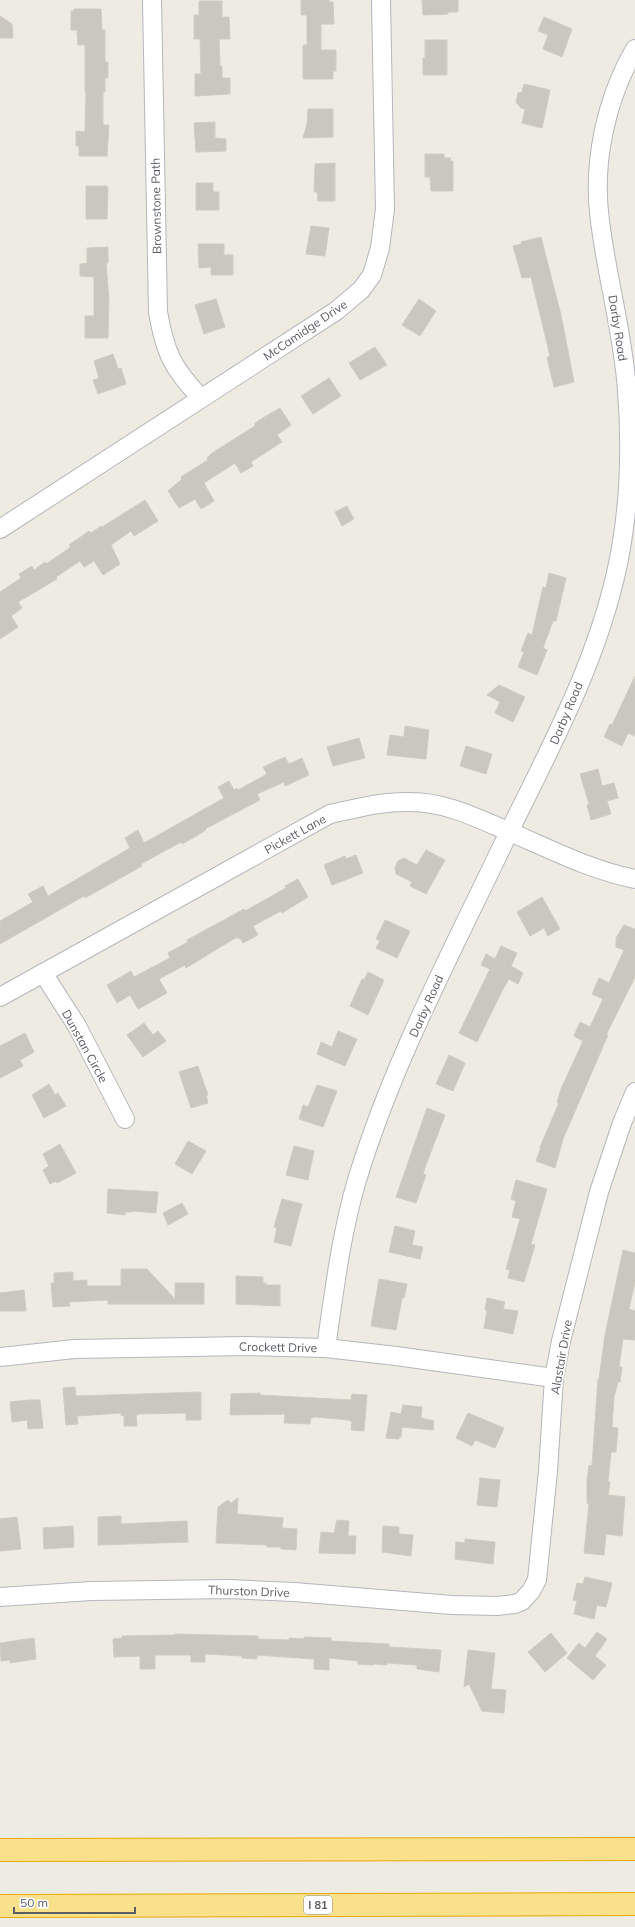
<svg xmlns="http://www.w3.org/2000/svg" width="635" height="1927" viewBox="0 0 635 1927" font-family="Mulish,sans-serif">
	<style>
		.building { fill: #cac7c1; stroke: #d1ccc0 }
		.lines { fill: none; stroke-linecap: round; stroke-linejoin: round }
		.minor-casing { stroke: #b5b7bc; stroke-width: 20 }
		.highway-casing { stroke: #e7a907; stroke-width: 24 }
		.minor { stroke: #fff; stroke-width: 18 }
		.highway { stroke: #f9e18c; stroke-width: 22 }
		.labels { text-anchor: middle; dominant-baseline: central; stroke-width: 3.5; stroke-linejoin: round; paint-order: stroke }
		.shield { fill: #fff; stroke: #8c8e91; stroke-width: 1 }
		.shield-label { font-size: 11px; font-weight: bold; fill: #5a5e62 }
		.street-label { font-size: 12px; fill: #5a5e62; stroke: #fff }
	</style>
	<rect width="100%" height="100%" fill="#edebe2"/>
	<!-- building -->
	<g class="building">
		<path d="M301,0H329V2H333L334,24H321V50H336V71H333V79H303V45H307V15H301Z"/>
		<path d="M422,0H458V12H448V14L423,15Z"/>
		<path d="M199,1H222V17H229L230,39H219L220,66H222V78H230V94L195,96V74H201L200,39H194V15H199Z"/>
		<path d="M74,9H101L102,30H105V62H108V78H105V92H103V125H109L107,156H79V146H76V131L85,132L86,92H85V45H78L77,30H71V11H74Z"/>
		<path d="M0,16L12,24L13,38H0Z"/>
		<path d="M544,17L572,29L562,57L543,49L548,35L538,31Z"/>
		<path d="M425,40H447V75H423V58H425Z"/>
		<path d="M524,84L550,90L542,128L522,123L525,109L521,108L516,102L518,93L522,92Z"/>
		<path d="M308,109H333V137L303,138L307,124Z"/>
		<path d="M215,122V138L226,139V151L196,152L194,123Z"/>
		<path d="M425,154H444V158H451L450,161H453V191H431L430,177H425Z"/>
		<path d="M335,163V201H318L317,192H314L315,164Z"/>
		<path d="M196,183H213V192H219V210H196Z"/>
		<path d="M86,186H107L108,188L107,219H86Z"/>
		<path d="M311,226L329,228L325,256L306,254Z"/>
		<path d="M541,237L561,315L574,382L554,387L547,357L550,356L531,277L522,278L513,246L522,244L521,242Z"/>
		<path d="M198,244H224V255H233V275H211V267L199,268Z"/>
		<path d="M108,247V263H106L109,300L108,338H85V316H94V277L80,276V264L87,263V248Z"/>
		<path d="M216,299L225,327L204,334L195,305Z"/>
		<path d="M419,299L436,311L420,336L402,325Z"/>
		<path d="M375,347L387,365L360,380L349,363Z"/>
		<path d="M113,354L118,369L121,368L126,384L98,394L93,380L99,378L94,361Z"/>
		<path d="M329,378L341,396L313,414L301,396Z"/>
		<path d="M280,408L291,425L277,435L282,442L251,462L253,466L241,473L235,463L204,483L214,501L201,509L195,499L179,508L168,491L182,479L181,477L208,460L207,458L212,453L255,426V423L266,416Z"/>
		<path d="M145,500L158,521L134,536L131,531L111,545L120,564L103,575L94,561L84,567L80,561L56,577L57,579L18,602L22,608L11,616L18,627L0,639V592L21,578L19,574L32,566L34,570L45,562L46,564L71,547L69,545L89,531L91,533L101,526L102,527Z"/>
		<path d="M347,506L354,519L342,526L335,512Z"/>
		<path d="M549,573L566,578L556,621H553L543,648L547,650L537,675L518,667L524,652L521,651L528,633L532,635L543,587L546,588Z"/>
		<path d="M635,676V736L628,733L622,746L604,737L610,724L612,725Z"/>
		<path d="M499,685L525,697L513,722L495,713L500,702L487,695Z"/>
		<path d="M405,726L429,730L426,759L387,755L390,735L404,737Z"/>
		<path d="M359,738L365,758L333,766L327,747Z"/>
		<path d="M466,746L492,754L486,774L460,766Z"/>
		<path d="M285,757L289,764L302,758L309,775L285,786L284,782L257,794L260,800L205,829L206,830L191,839L182,844L181,842L141,864L142,866L85,898L84,896L0,944V921L33,902L28,894L43,886L48,896L130,848L125,838L138,830L144,843L224,798L218,787L229,781L234,790L237,788L238,790L267,774L263,767Z"/>
		<path d="M598,769L602,786L614,783L618,798L607,801L611,814L591,820L587,805L589,804L580,774Z"/>
		<path d="M426,850L445,860L426,894L410,886L412,882L396,874L395,867L398,861L404,858L417,865Z"/>
		<path d="M356,855L363,873L332,885L324,865L345,856L346,859Z"/>
		<path d="M298,879L308,897L282,913L281,911L253,926L258,935L243,943L240,938L238,939L237,937L186,968L185,965L159,979L167,993L138,1009L130,995L117,1003L107,985L131,971L134,977L170,958L168,953L188,942L187,940L244,909L245,911L286,888L285,886Z"/>
		<path d="M542,897L560,929L548,936L544,928L530,936L517,912Z"/>
		<path d="M385,920L410,931L397,958L376,948L380,941L376,939Z"/>
		<path d="M624,925L635,929V977L606,1035H608L563,1139L555,1168L536,1161L541,1147H540L559,1103L557,1102L561,1089L583,1041L574,1036L580,1022L590,1027L603,999L592,994L599,978L609,983L624,950L616,947V938Z"/>
		<path d="M501,946L517,953L511,966L523,973L518,984L509,979L503,989L477,1042L459,1033L490,969L481,965L486,954L495,959Z"/>
		<path d="M368,972L384,980L368,1015L350,1006L362,979L364,980Z"/>
		<path d="M144,1023L153,1035L158,1031L166,1041L143,1057L127,1035Z"/>
		<path d="M338,1031L357,1039L345,1066L317,1054L321,1042L332,1047Z"/>
		<path d="M25,1033L34,1052L20,1060L23,1066L0,1078V1046Z"/>
		<path d="M449,1055L465,1063L453,1091L436,1084Z"/>
		<path d="M198,1066L208,1095H206L208,1103L191,1108L179,1072Z"/>
		<path d="M49,1084L55,1095L58,1093L66,1106L44,1118L32,1095Z"/>
		<path d="M317,1085L337,1091L323,1127L299,1119L303,1105L308,1107Z"/>
		<path d="M427,1108L445,1115L426,1165L423,1174L426,1175L416,1203L396,1197Z"/>
		<path d="M188,1141L206,1151L192,1174L175,1164Z"/>
		<path d="M60,1144L76,1173L57,1183L56,1181L50,1184L43,1170L49,1166L43,1154Z"/>
		<path d="M294,1146L314,1151L308,1180L286,1175Z"/>
		<path d="M516,1180L547,1189L531,1244L535,1245L524,1282L508,1278L510,1270L506,1269L520,1219L512,1217L516,1201L511,1199Z"/>
		<path d="M108,1189L158,1192L156,1213L132,1211V1212H125V1215L107,1213Z"/>
		<path d="M282,1199L302,1204L291,1246L274,1242L277,1228L274,1227Z"/>
		<path d="M182,1203L188,1214L168,1225L163,1213Z"/>
		<path d="M395,1226L415,1231L412,1245L423,1247L420,1259L389,1252Z"/>
		<path d="M623,1250L635,1253V1282L629,1309L635,1311V1340L623,1339L619,1367H622L620,1382H618L614,1397L612,1427L618,1428L616,1452H611L608,1481L610,1482L608,1495L625,1497L622,1536L606,1534L604,1555L584,1553L589,1504L587,1503V1480L589,1465L592,1466L598,1379H599L605,1335Z"/>
		<path d="M121,1269H147L175,1299V1283H204V1304H108V1300L69,1302L70,1306L53,1307L51,1283H54V1273L73,1272V1281L87,1280V1286H121Z"/>
		<path d="M236,1276L263,1277V1283H266V1285H280V1306L236,1304Z"/>
		<path d="M379,1279L407,1284L404,1298H402L396,1330L371,1326Z"/>
		<path d="M24,1290L26,1311H0V1293Z"/>
		<path d="M487,1298L505,1302L503,1309L518,1311L513,1334L484,1328L487,1311L485,1310Z"/>
		<path d="M75,1387L76,1396L201,1392V1420H186V1413L139,1414L136,1415L137,1426H124V1415L121,1416V1413L77,1416L78,1424L66,1425L63,1388Z"/>
		<path d="M260,1393V1395L351,1400L352,1394L367,1395L364,1431L351,1430L352,1422L349,1420L315,1417L311,1418L310,1424L284,1423L285,1414L230,1415L231,1394Z"/>
		<path d="M29,1400H40L43,1428L28,1429L27,1420L12,1422L10,1402Z"/>
		<path d="M403,1405L422,1407L421,1418L434,1421L433,1430L402,1427L401,1437H399V1439L386,1438L391,1412L401,1414Z"/>
		<path d="M468,1413L504,1428L495,1448L475,1440L472,1446L456,1438Z"/>
		<path d="M480,1478L500,1480L497,1507L477,1505Z"/>
		<path d="M238,1498L237,1514L283,1518L282,1528L297,1529L296,1550L281,1549V1547H267V1545L216,1543L218,1507L228,1500L231,1503Z"/>
		<path d="M121,1516V1524L187,1521L188,1542L98,1545V1517Z"/>
		<path d="M17,1517L21,1549L0,1551V1519Z"/>
		<path d="M337,1520L349,1521L348,1536H356L355,1554L319,1553L321,1532L334,1533Z"/>
		<path d="M73,1526L74,1547L44,1549L43,1528Z"/>
		<path d="M383,1526L399,1527V1534L413,1535L411,1556L382,1552Z"/>
		<path d="M465,1539L495,1542L493,1564L455,1559L456,1542L465,1543Z"/>
		<path d="M585,1577L612,1583L606,1607L597,1605L594,1619L574,1614L577,1601L573,1600L577,1583L583,1584Z"/>
		<path d="M597,1632L607,1639L595,1656L606,1665L593,1680L567,1658L579,1643L585,1648Z"/>
		<path d="M551,1633L567,1653L545,1672L528,1652Z"/>
		<path d="M175,1634L258,1636V1639L289,1640V1638L304,1639V1637L331,1638V1641L389,1644V1647L441,1650L439,1672L417,1669V1665L387,1663V1665L374,1664L373,1665L358,1664V1661L329,1658V1670L314,1669V1659L257,1655V1659L242,1658V1656L205,1654V1662H191V1655H155V1669H140V1656L114,1657L113,1639L122,1638V1636L175,1635Z"/>
		<path d="M34,1638L36,1659L10,1663V1660L1,1661L0,1643Z"/>
		<path d="M468,1650L495,1653L491,1689L506,1690L504,1713L482,1711L469,1684L464,1687Z"/>
	</g>
	<g class="lines">
		<defs>
			<g id="minor">
				<path d="M152,0L158,312C165,353 173,369 201,398"/>
				<path d="M0,529L336,311L361,290L372,275L380,248L385,209L381,0"/>
				<path d="M43,973L77,1026L125,1119"/>
				<path d="M0,997L330,814C357,808 383,801 411,802C441,802 468,814 496,826C542,845 586,869 635,879"/>
				<path d="M326,1348C334,1292 341,1234 357,1180C391,1068 446,963 496,859C544,758 602,659 621,548C630,496 631,443 627,390C623,333 607,278 600,221C592,163 606,99 635,49"/>
				<path d="M0,1357L74,1349L247,1346L326,1348L396,1356L554,1378"/>
				<path d="M0,1597L91,1591L229,1589L294,1592L452,1605L497,1606L515,1604L522,1601L531,1591L537,1580L548,1471L554,1378L561,1341L599,1192L622,1123L635,1092"/>
			</g>
			<g id="highway">
				<path d="M0,1850L635,1849"/>
				<path d="M0,1906L635,1904"/>
			</g>
		</defs>
		<!-- minor casing -->
		<use href="#minor" class="minor-casing"/>
		<!-- highway casing -->
		<use href="#highway" class="highway-casing"/>
		<!-- minor -->
		<use href="#minor" class="minor"/>
		<!-- highway -->
		<use href="#highway" class="highway"/>
	</g>
	<g class="labels">
		<!-- shield labels -->
		<rect class="shield" x="304" y="1896" width="28" height="18" rx="3"/>
		<g class="shield-label">
			<text x="318" y="1905">I 81</text>
		</g>
		<!-- street labels -->
		<g class="street-label">
			<text transform="translate(156 206) rotate(-91)">Brownstone Path</text>
			<text transform="translate(618 328) rotate(81)">Darby Road</text>
			<text transform="translate(305 330) rotate(-34)">McCamidge Drive</text>
			<text transform="translate(566 713) rotate(-67)">Darby Road</text>
			<text transform="translate(295 834) rotate(-29)">Pickett Lane</text>
			<text transform="translate(426 1006) rotate(-66)">Darby Road</text>
			<text transform="translate(85 1046) rotate(61)">Dunstan Circle</text>
			<text transform="translate(278 1347) rotate(1)">Crockett Drive</text>
			<text transform="translate(561 1357) rotate(-80)">Alastair Drive</text>
			<text transform="translate(249 1591) rotate(2)">Thurston Drive</text>
		</g>
	</g>
	<!-- scale -->
	<path d="M14 1907v6h121v-6" fill="none" stroke="#5a5e62" stroke-width="2"/>
	<text x="20" y="1907" font-size="12" fill="#5a5e62" stroke="#ffffff" stroke-width="3" paint-order="stroke">50 m</text>
</svg>
